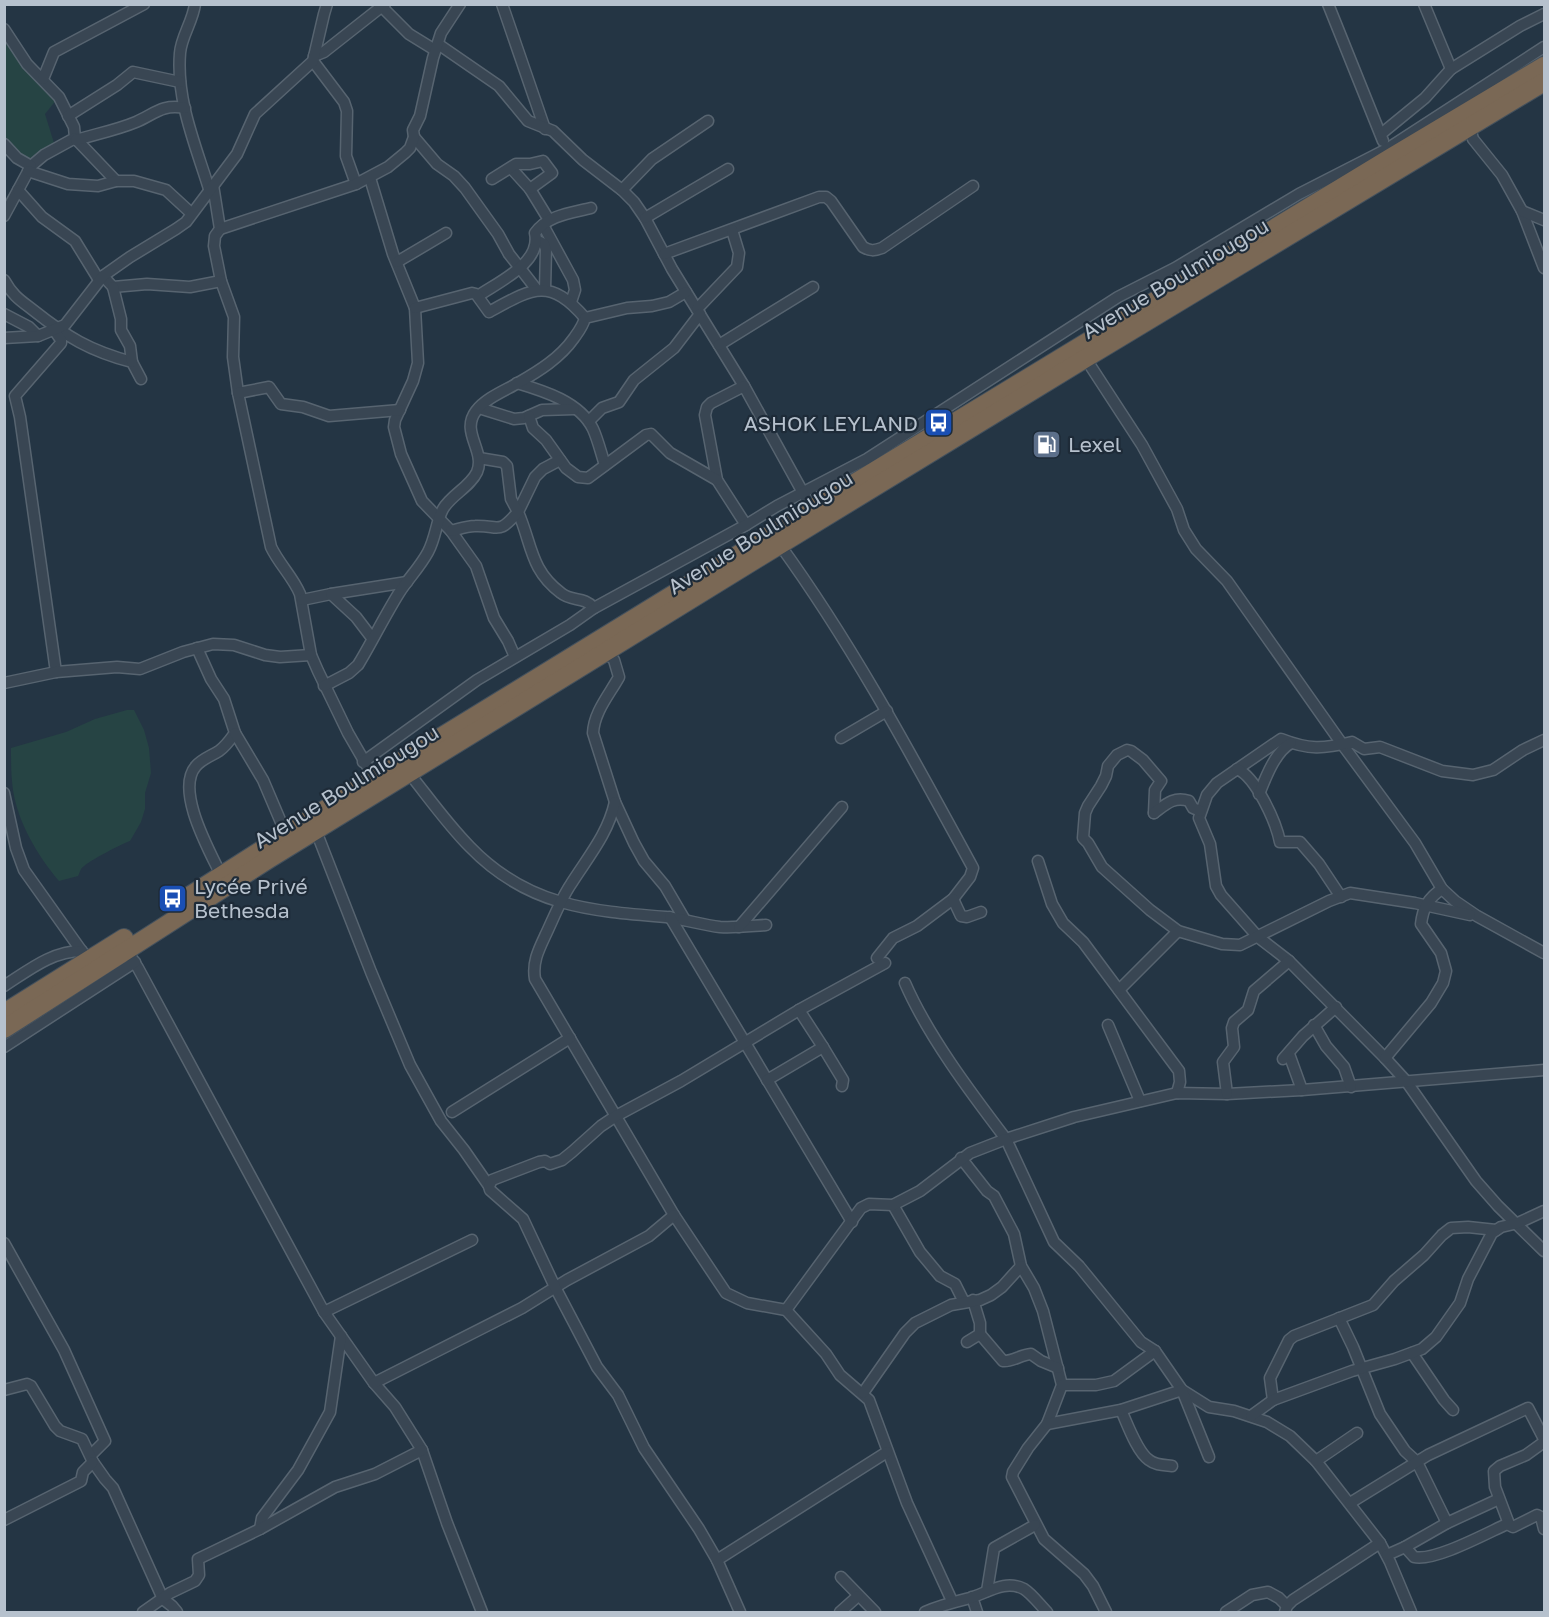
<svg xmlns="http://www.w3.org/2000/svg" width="1549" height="1617" viewBox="0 0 1549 1617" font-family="'Golos Text',sans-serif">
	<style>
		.green { fill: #264444 }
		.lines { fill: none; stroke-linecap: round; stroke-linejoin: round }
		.street-casing { stroke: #576470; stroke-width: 13 }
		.highway-casing { stroke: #44515d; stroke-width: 20 }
		.street { stroke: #394653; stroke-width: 10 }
		.highway { stroke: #7a6855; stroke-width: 18 }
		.labels { text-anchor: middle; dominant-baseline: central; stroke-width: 4.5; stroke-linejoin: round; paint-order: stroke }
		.street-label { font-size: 21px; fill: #b6c1cd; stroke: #1e2b38 }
		.poi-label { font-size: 21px; fill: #b6c1cd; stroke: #1e2b38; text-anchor: start }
	</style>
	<rect width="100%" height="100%" fill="#243544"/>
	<!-- green -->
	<g class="green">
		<path d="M4,38L57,99L45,114L54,143L31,165L5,139Z"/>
		<path d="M127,710H134L144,730L149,748L151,773L145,793V809L141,822L130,841C123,843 87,862 83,867C80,869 80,873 78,876L59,881C38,856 18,823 13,790C11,776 11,762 11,748L66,732L95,719Z"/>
	</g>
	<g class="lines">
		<defs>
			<g id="street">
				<path d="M195,4C193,21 181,37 180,53C176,101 196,146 210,192"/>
				<path d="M379,4L409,34L435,50"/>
				<path d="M502,4L545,129"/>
				<path d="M1328,4L1383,141"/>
				<path d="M1424,4L1451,69"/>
				<path d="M4,29L27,64L59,97L74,127L75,138L44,155L31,166L4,216"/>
				<path d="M438,44L499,86L528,121L553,131L583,160L622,190L634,202L645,218L672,269L744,386L812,509"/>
				<path d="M314,56L324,52L385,4"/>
				<path d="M313,61L344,102L347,111L346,156L356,184"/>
				<path d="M43,79L54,52L144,4"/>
				<path d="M68,116L117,85L133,72L180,82"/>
				<path d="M1470,128L1473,139L1502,175L1522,211L1544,268"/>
				<path d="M1381,134L1425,98L1451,69L1520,26L1544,14"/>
				<path d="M414,137L437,164L454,176L465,188L498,234L509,254L537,290"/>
				<path d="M75,138L116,181"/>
				<path d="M76,140C96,134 117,130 136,122C155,114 161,104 185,108"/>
				<path d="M4,144L17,158L31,166"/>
				<path d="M511,168L530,189L549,220"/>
				<path d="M28,171L68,184L98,186L116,181H134L166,190L191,213"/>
				<path d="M370,178L393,254L415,308L418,363L413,381L395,420L394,427L401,454L422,501L451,531L476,566L494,618L508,641L515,657"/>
				<path d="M492,179L516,164H530L543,161L552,173L530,189"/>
				<path d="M213,185L220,229L215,236L214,246L221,281L234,317L233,357L238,393L271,547C279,564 293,577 300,594L311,655L318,671L348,733L374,778"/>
				<path d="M18,190L42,217L75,241L99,280"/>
				<path d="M622,190L652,159L708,121"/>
				<path d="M1522,211L1544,220"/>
				<path d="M645,218L728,169"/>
				<path d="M543,225L573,280L575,290L571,302"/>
				<path d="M220,229L356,184L388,167L405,153L410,148L414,137L413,130L420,116L433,58L441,33L460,4"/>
				<path d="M536,240L544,244L546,249L545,290"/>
				<path d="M664,254L819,197H826L831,201L863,247C870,251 874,251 882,248L973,186"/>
				<path d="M397,262L446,233"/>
				<path d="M103,276L113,287L147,284L190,287L221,281"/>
				<path d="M4,280C13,296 20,300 33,310C67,337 90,351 132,362L141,379"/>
				<path d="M113,287L121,319V330L130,346L132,362"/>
				<path d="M478,296C498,282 542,263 535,233C548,215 571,213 591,208"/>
				<path d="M415,308L472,293L476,294L489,312C531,289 549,276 585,318"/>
				<path d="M697,309L737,267L739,253L732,230"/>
				<path d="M4,314L29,327L38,336"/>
				<path d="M54,330L61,340V343L15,396L20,417L56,672"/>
				<path d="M4,338L38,336L65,325L103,276L130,257L176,229L186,222L237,154L255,114L313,61L324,14L327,4"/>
				<path d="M719,345L813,287"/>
				<path d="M1084,356L1142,445L1177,509L1184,530L1196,549L1227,581L1342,744L1415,843L1442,889L1455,901L1477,916L1544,953"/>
				<path d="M517,383C544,391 580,402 593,429C598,440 601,453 605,465"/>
				<path d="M744,386L711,403L707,407L705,415L717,480L746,525"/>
				<path d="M238,393L269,387L281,404L303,407L329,416L400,410"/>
				<path d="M479,408L514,419L524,418L542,410L574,409"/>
				<path d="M529,416L533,428L546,440L566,468L578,477L588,478L646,435L651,434L670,453L717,480"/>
				<path d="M589,421L602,408L619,402L634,380L674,348L700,314"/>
				<path d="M560,460L543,469L535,477L518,512C532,544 530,570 561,593C572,602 584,596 594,608"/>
				<path d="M451,531C459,529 467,526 475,526C500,525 497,536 518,512L511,499L507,466L503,462L479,458"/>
				<path d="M780,545C854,647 913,758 973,868L970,877L953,899L917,926L893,938L877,958"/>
				<path d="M302,600L331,594"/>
				<path d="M372,638L356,617L331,594L407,582"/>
				<path d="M197,648L211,679L224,699L235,733C230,740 226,746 219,751C211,756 202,759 196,766C175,790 209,850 221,875"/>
				<path d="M607,653L614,660L619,677C609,695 594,712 593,733L615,802L634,843L644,861L665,886L685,920"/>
				<path d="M4,683L56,672L117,667L140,669L183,652L213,644L234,645L265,655L280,657L311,655"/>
				<path d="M324,686L349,673L358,665C372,642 384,617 399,593C408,579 420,567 428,552C436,537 436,522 443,509C451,495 470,487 477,472C486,451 460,432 476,411C486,398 504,391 518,383C539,371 560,358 574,338C579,331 583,326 585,318L627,308L652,306L669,302L686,292"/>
				<path d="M235,733L263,780L286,834"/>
				<path d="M841,738L887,711"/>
				<path d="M1544,740L1523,750L1493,770L1473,775L1442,771L1380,747L1364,749L1352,742C1323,749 1309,750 1281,739L1217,783L1207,795L1199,818L1210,844L1216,886L1221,895L1258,937L1289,961L1385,1058L1406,1081L1476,1181L1498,1206L1544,1251"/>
				<path d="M363,762L477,680L570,625L594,608L746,525L777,506L867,459L1118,297L1175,268L1299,194L1387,149L1544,47"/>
				<path d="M1237,769C1256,777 1276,822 1280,842H1300L1319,864L1341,897"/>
				<path d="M409,773C429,798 448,825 470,847C527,906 589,911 666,917C684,919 702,925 720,927C735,928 751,926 766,925"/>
				<path d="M4,793L16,848L24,870L88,960"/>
				<path d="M1259,794C1266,777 1275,752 1291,743"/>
				<path d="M615,802C608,834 588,857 571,884C561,899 554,917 546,934C539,949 532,962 535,979L674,1215L726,1293L747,1303L786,1310L826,1354L840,1375L869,1400L907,1503L952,1601"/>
				<path d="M1154,813L1155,790L1161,781L1143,760L1131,751L1127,750L1117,755L1108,766L1106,776L1101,786L1088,806L1085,813L1083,838L1088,843L1102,867L1150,910L1178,931L1222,944L1240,945L1329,901L1350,893L1415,903L1470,915"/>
				<path d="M1154,813C1166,804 1174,796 1189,801L1193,808L1200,811"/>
				<path d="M316,831L371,972L410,1065L441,1121L464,1150L489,1186"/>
				<path d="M1038,861L1052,904L1063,923L1083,942L1179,1071L1180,1082L1177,1093"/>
				<path d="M953,899L961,916L967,917L981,912"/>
				<path d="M670,917L852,1222"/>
				<path d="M739,927L842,807"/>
				<path d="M124,946L138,968L324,1312L374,1383L395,1407L422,1450L447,1523L482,1612"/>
				<path d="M905,983C928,1036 971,1093 1006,1139L1074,1117L1177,1093L1227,1094L1302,1090L1544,1070"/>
				<path d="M4,986C29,970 52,951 82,951"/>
				<path d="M1119,990L1178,931"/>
				<path d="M799,1010L823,1047"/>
				<path d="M1108,1025L1140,1101"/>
				<path d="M1314,1025L1326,1046L1344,1067L1351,1087"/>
				<path d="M4,1047L135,962"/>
				<path d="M1289,1054L1302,1090"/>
				<path d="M1385,1058L1431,1003L1443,983L1446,971L1441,953L1421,924C1423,908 1428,898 1442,889"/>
				<path d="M1283,1059L1303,1036L1336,1007"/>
				<path d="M767,1080L823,1047L843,1080L842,1086"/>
				<path d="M1227,1094L1223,1062L1234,1047L1232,1028L1234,1022L1248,1010L1254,991L1289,961"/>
				<path d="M452,1112L570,1038"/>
				<path d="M961,1158L987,1191L994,1196L1014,1234L1021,1266L1034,1288L1043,1311L1062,1385L1047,1424L1028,1448L1013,1472L1012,1477L1044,1539L1084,1574L1093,1586L1106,1612"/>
				<path d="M893,1205L920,1252L940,1276L955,1284L964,1302"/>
				<path d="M4,1243L64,1350L105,1441L91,1455"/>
				<path d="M786,1310L861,1208L869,1204L893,1205L920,1191L970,1153L1006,1139L1054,1242L1079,1266L1141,1342L1155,1351L1182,1390L1209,1407L1234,1411L1267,1422L1290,1436L1316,1461L1380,1543L1390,1562L1411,1612"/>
				<path d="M324,1312L472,1240"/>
				<path d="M1339,1318L1353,1347L1380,1414L1405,1451L1417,1462L1447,1523"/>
				<path d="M980,1334L1003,1361C1012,1362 1020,1355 1031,1354L1041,1361L1058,1368"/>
				<path d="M967,1342L980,1334V1323L973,1300"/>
				<path d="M1412,1353L1444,1400L1453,1410"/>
				<path d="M374,1383L522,1308L567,1280L649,1236L674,1215"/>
				<path d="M1062,1385H1096L1114,1381L1155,1351"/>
				<path d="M4,1390L27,1384L31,1386L55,1426L60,1431L82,1439L93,1462L105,1479L113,1488L163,1599L172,1606L177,1612"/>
				<path d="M863,1393L905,1333L915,1323L951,1305L980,1300L991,1295L1002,1287L1021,1266"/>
				<path d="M1273,1400L1270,1378L1289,1340L1294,1336L1373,1305L1394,1281L1424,1255L1442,1235L1451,1228L1468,1227L1496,1230"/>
				<path d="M1121,1410C1127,1423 1137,1452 1149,1460C1155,1465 1164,1465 1172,1466"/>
				<path d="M1251,1416L1273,1400L1352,1371L1395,1359L1422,1349L1436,1337L1460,1303L1468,1279L1492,1233L1501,1227L1518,1223L1544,1211"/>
				<path d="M1047,1424L1121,1410L1182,1390L1209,1457"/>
				<path d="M1316,1461L1357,1433"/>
				<path d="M1350,1503L1428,1455L1528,1408L1544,1439"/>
				<path d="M4,1520L81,1481L83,1472L93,1462"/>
				<path d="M1509,1524L1495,1487L1494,1471L1500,1466L1526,1455L1544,1442"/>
				<path d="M260,1529L262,1518L298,1470L330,1412L341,1336"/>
				<path d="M1405,1547L1447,1523L1499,1499"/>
				<path d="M1387,1555L1405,1547L1414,1557C1434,1562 1487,1533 1507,1524L1513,1527L1537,1515L1541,1517L1544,1529"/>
				<path d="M717,1560L887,1452"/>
				<path d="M841,1577L875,1612"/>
				<path d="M987,1591L994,1548L1035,1525"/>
				<path d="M972,1597L977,1612"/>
				<path d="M143,1612L170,1593L195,1581L199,1575L198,1559L260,1529L335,1487L375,1474L422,1450"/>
				<path d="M740,1612L717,1560L699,1529L644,1448L618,1395L597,1367L555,1287L523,1219L490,1190L489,1186L492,1180L539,1162L545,1161L550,1164L562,1160L572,1152L601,1126L616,1116L681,1081L799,1010L885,963"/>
				<path d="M840,1612L858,1596"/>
				<path d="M925,1612C941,1605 954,1602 970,1598C987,1593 1005,1579 1024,1589C1032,1594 1040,1605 1047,1612"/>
				<path d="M1226,1612L1252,1595L1268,1592L1279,1598L1287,1606"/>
				<path d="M1285,1612L1287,1606L1293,1600L1380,1543"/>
			</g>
			<g id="highway">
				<path d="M175,905L374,778L812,509L1390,158L1544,66"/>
				<path d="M4,1013L124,938"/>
				<path d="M4,1029L269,859L745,566L1086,358L1544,82"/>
			</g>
		</defs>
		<!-- street casing -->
		<use href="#street" class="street-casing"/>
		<!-- highway casing -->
		<use href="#highway" class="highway-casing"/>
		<!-- street -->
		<use href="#street" class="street"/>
		<!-- highway -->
		<use href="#highway" class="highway"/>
	</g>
	<!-- icons -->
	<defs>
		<symbol id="bus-square" viewBox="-11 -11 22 22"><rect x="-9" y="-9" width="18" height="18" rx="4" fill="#1a4fb4" stroke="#1e2b38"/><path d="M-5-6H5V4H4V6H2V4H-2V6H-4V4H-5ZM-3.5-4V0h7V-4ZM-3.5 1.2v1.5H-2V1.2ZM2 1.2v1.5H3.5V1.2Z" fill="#fff"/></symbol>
		<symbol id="fuel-square" viewBox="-11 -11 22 22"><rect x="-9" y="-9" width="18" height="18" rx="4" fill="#5c6f8a" stroke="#1e2b38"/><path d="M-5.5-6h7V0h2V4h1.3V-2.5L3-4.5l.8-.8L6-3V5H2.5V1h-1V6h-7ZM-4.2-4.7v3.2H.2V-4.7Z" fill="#fff"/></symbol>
	</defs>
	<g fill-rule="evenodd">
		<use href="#bus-square" x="922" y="406" width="33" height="33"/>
		<use href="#fuel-square" x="1030" y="428" width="33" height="33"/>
		<use href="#bus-square" x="156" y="882" width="33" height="33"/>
	</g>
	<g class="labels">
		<!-- street labels -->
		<g class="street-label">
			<text transform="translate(1175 278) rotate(-31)">Avenue Boulmiougou</text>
			<text transform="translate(760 532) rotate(-32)">Avenue Boulmiougou</text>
			<text transform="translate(346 786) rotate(-32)">Avenue Boulmiougou</text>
		</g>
		<!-- poi labels -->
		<g class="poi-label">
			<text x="918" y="423" text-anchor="end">ASHOK LEYLAND</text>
			<text x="1068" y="444">Lexel</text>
			<text x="194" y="886">Lycée Privé<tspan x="194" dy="24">Bethesda</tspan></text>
		</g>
	</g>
	<!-- border -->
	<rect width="1549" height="1617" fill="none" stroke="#b6c1cd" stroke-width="12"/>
</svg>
